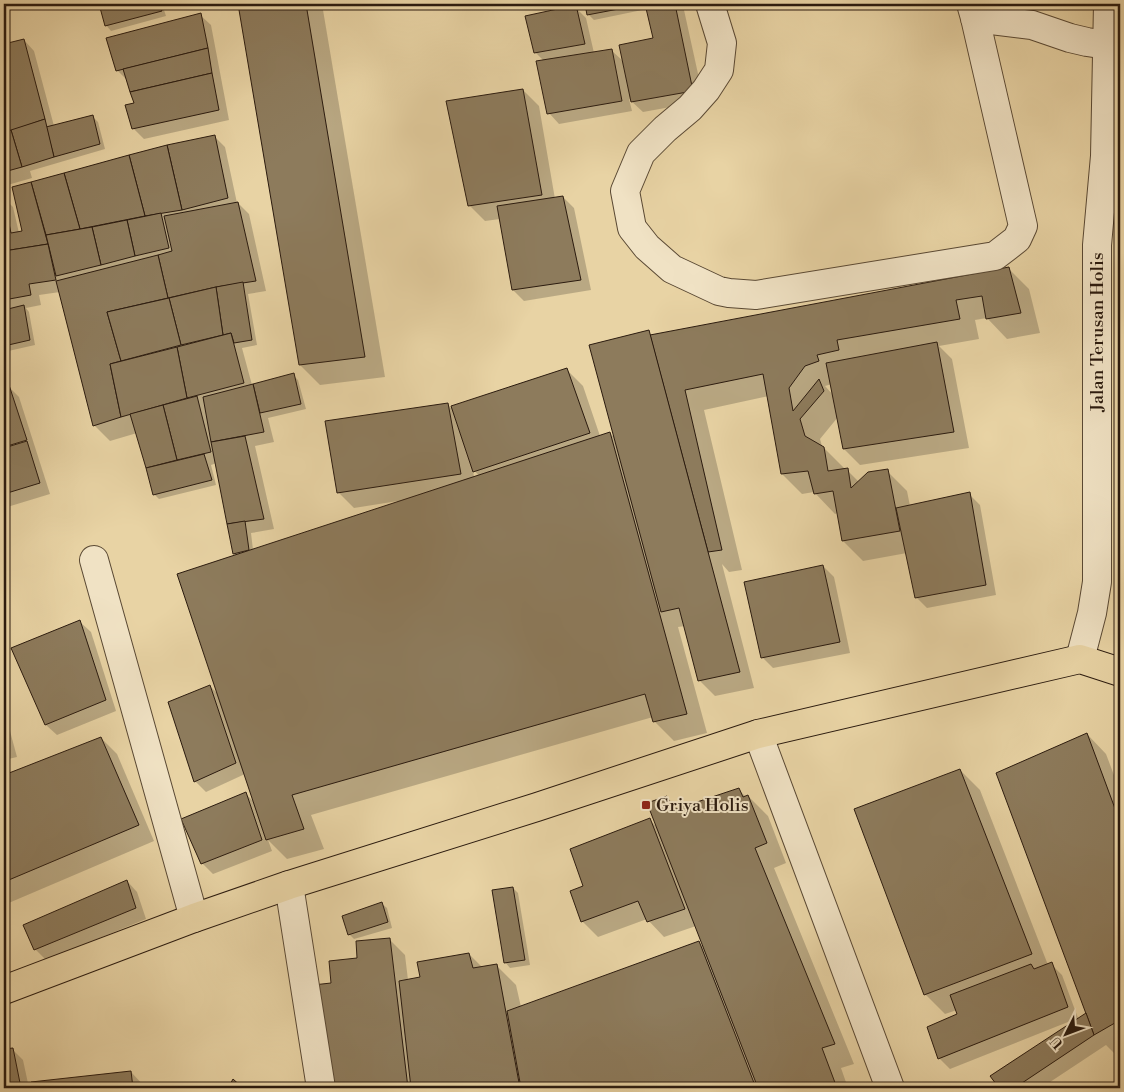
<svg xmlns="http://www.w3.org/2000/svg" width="1124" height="1092" viewBox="0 0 1124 1092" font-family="'Libre Bodoni',serif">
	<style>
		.shadow { fill: #0003; fill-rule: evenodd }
		.building { fill: #8d7b5c; stroke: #2b1b0f }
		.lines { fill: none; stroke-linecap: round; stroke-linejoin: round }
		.minor-casing { stroke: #5a4934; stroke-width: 30 }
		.major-casing { stroke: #2b1b0f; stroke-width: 30 }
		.minor { stroke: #f0e2c4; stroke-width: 28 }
		.major { stroke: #e8d3a4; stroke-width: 28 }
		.poi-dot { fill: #8f2418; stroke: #f0e2c4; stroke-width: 2 }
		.labels { text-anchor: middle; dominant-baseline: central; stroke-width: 4; stroke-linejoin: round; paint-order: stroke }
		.street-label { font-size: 18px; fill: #2b1b0f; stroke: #f0e2c4 }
		.poi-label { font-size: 18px; fill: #2b1b0f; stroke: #f0e2c4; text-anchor: start }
	</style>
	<rect width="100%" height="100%" fill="#e8d3a4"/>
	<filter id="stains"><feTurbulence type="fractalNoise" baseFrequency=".004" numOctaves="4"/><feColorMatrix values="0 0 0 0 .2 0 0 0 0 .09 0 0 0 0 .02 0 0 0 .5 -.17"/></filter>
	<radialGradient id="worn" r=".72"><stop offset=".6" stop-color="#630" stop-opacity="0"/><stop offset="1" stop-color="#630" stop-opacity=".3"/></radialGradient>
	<!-- shadow -->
	<g class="shadow">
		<path d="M101,4H162L166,16L111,31L106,25Z"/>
		<path d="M239,4H322L385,377L320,385L300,365Z"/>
		<path d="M586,4H678L684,10L704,101L643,112L629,99L632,111L559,124L549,113L544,61L535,52L575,7L586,18L594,53L611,50L624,62L654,39L647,9L594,20L588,14Z"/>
		<path d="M200,15L211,25L229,120L144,139L133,128L135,104L128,81L117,70Z"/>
		<path d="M24,40L34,51L54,126L92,116L98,122L105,149L30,171L32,178L4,186V45Z"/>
		<path d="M523,90L539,106L555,199L563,197L574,208L591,290L524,301L513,290L500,219L485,221L469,205Z"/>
		<path d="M214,136L225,147L237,203H238L249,214L266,291L248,294L257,345L242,348L252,385L293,375L298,380L306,409L268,418L274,442L255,446L274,529L251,533L253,550L398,503V501L354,508L338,492L447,404L451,408L567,370L583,386L600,436L610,433L615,438L648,332L652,336L1009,269L1029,289L1040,333L1007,339L987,318L975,320L979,339L939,346L952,359L969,448L860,465L844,449L838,417L820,439L822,446L844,468V470H847L859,482L887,471L907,491L910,506L969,494L980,505L996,595L927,608L916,597L907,553L863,561L843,541L838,513L835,514L814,492L802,494L782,474L769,396L704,410L742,570L729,572L722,564L754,688L715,696L699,680L685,626L678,627L707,733L674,741L654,721L653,717L311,815L324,849L287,859L268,840L272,851L213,874L202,863L246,794L255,803L245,774L206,792L195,781L210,686L219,695L236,556L234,554L217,463L211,465L216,485L159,499L154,494L137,433L110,441L94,425L60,292L39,295L41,305L26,308L29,312L35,345L4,352V198L13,207L19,233L24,232L14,187L167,146ZM832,384L834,396L825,386ZM473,469L479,476L474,478Z"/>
		<path d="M8,386L19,397L50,494L4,508V387Z"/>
		<path d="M823,566L834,577L850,653L773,668L762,657Z"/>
		<path d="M80,622L91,632L116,711L57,735L46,725L13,649Z"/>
		<path d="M4,709L17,757L4,760Z"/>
		<path d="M1087,734L1106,754L1120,791V1051L1115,1054L1106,1045L1041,1088H1000L992,1076L1090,1019Z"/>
		<path d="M101,738L117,754L154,841L4,905V776Z"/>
		<path d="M960,770L980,790L1048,965L1051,964L1062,975L1078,1018L950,1069L939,1058L959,1015L957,1010L945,1014L925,994Z"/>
		<path d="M739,790L746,797L748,796L768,816L786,863L774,868L854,1064L841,1068L848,1088H326L333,984L358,959L389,939L405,955L408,980L422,978L469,954L482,967L496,965L516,985L521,1007L698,942L705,948L696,926L664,937L647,919L598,937L582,921L585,886L650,820L657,827L667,797L679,810Z"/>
		<path d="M127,881L137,892L146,919L46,960L35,949Z"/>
		<path d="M513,888L518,893L530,965L510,968L505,962Z"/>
		<path d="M381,903L387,908L392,928L354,939L349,934Z"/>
		<path d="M12,1049L23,1060L29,1088H4V1050Z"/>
		<path d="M131,1072L146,1088H33L32,1083Z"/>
		<path d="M978,1084L983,1088H971Z"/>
	</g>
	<!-- building -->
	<g class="building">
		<path d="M99,4H159L162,11L105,26Z"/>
		<path d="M238,4H306L365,357L299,365Z"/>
		<path d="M585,4H645L587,15Z"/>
		<path d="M645,4H675L693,91L631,102L619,45L653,38Z"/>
		<path d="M576,5L585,44L534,53L525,16Z"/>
		<path d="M201,13L208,48L116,71L106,38Z"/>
		<path d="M24,39L45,119L8,132L4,118V44Z"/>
		<path d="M208,48L212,73L130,92L123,69Z"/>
		<path d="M612,49L622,101L547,114L536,61Z"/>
		<path d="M212,73L219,110L132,129L125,105L134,103L130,92Z"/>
		<path d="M523,89L542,195L468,206L446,101Z"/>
		<path d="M93,115L100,144L54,157L46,127Z"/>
		<path d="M45,119L54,157L22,167L11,130Z"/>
		<path d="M11,130L22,167L4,172V133Z"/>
		<path d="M215,135L228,198L182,210L167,145Z"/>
		<path d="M167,145L182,210L145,216L129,155Z"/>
		<path d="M129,155L145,216L80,229L64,173Z"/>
		<path d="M64,173L80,229L46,235L31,182Z"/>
		<path d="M31,182L48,244L4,251V200L11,233L22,231L12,187Z"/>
		<path d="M563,196L581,280L512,290L497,206Z"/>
		<path d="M238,202L256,281L216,287L168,298L158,255L172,251L164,216Z"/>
		<path d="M161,213L169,248L135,256L127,220Z"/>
		<path d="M127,220L135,256L101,265L92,227Z"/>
		<path d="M92,227L101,265L56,276L46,235Z"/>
		<path d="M48,244L56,280L29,284L31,295L4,300V251Z"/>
		<path d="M158,255L168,298L107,312L121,361L110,364L121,417L93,426L56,281Z"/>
		<path d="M1009,267L1021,313L986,319L982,296L956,300L960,319L837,340L839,350L817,355L819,361L805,366L789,388L793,411L819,379L824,391L800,419L805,436L824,447L828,471L848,468L851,488L868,472L888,469L900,531L842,541L833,491L814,494L808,471L781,474L763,374L685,390L722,550L708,552L650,335Z"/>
		<path d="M243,282L252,340L234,343L231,333L223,335L216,287Z"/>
		<path d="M216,287L223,335L181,345L169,298Z"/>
		<path d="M169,298L181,345L121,361L107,312Z"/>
		<path d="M24,305L30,340L4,346V310Z"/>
		<path d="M649,330L740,672L698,681L679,608L661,612L589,345Z"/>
		<path d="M231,333L244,383L187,398L177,347Z"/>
		<path d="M937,342L954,432L843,449L826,363Z"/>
		<path d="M177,347L187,398L121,417L110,364Z"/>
		<path d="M567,368L590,433L473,472L451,406Z"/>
		<path d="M294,373L301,404L260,413L253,384Z"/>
		<path d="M253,384L264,432L211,442L203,397Z"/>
		<path d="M9,385L27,440L4,447V386Z"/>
		<path d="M197,396L211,452L177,460L163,405Z"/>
		<path d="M448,403L461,474L337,493L325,421Z"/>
		<path d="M163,405L177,460L146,468L130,414Z"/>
		<path d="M610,432L687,714L653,722L645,694L292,795L304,829L266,840L177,574Z"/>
		<path d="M245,436L264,519L227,524L211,442Z"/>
		<path d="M27,441L40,483L4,494V448Z"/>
		<path d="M204,454L212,480L153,495L146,468Z"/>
		<path d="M970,492L986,585L915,598L896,508Z"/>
		<path d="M245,521L249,550L233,554L227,524Z"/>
		<path d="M823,565L840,642L761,658L744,582Z"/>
		<path d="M80,620L106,700L45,725L11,648Z"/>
		<path d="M210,685L236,763L194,782L168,702Z"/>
		<path d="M1087,733L1120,822V1020L1094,1035L996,773Z"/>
		<path d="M101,737L139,825L4,882V775Z"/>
		<path d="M960,769L1032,954L924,995L854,809Z"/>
		<path d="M739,788L743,797L748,795L767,843L755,848L835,1044L822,1048L837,1088H758L647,803L667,796L673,810Z"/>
		<path d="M246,792L262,840L201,864L181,819Z"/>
		<path d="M650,818L685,909L647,922L638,901L581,922L570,891L583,886L570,849Z"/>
		<path d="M127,880L136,908L34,950L23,925Z"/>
		<path d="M513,887L525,960L504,963L492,890Z"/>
		<path d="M382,902L388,922L348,935L342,916Z"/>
		<path d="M390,938L408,1088H325L313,985L331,983L329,961L357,958L356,941Z"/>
		<path d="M699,941L756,1088H521L507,1011Z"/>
		<path d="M469,953L473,968L497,964L520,1088H411L399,981L420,977L417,962Z"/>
		<path d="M1052,962L1068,1007L938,1059L927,1027L957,1014L950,995L1031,964L1034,969Z"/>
		<path d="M1086,1013L1094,1035L1022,1083L1025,1087L1023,1088H999L990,1076Z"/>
		<path d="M13,1048L21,1088H4V1049Z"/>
		<path d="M131,1071L133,1088H31V1082Z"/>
		<path d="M233,1079L243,1088H228Z"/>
	</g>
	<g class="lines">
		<defs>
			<g id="minor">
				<path d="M710,4L722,43L719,70L706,90L690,108L665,129L641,153L625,191L632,228L647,247L672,269L719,291L729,293L756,295L995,256L1017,239L1023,226L975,18L971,4"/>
				<path d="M975,18L1032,25L1070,38L1087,42L1107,45"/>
				<path d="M94,560L194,918"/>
				<path d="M1080,659L1092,613L1097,582V245L1105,156L1108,4"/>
				<path d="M758,734L890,1088"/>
				<path d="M289,885L321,1088"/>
			</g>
			<path id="major" d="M4,990L194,918L289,885L537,807L758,734L1080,659L1120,672"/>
		</defs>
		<!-- minor casing -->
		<use href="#minor" class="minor-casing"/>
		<!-- major casing -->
		<use href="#major" class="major-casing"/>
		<!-- minor -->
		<use href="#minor" class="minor"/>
		<!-- major -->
		<use href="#major" class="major"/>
	</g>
	<!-- markers -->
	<rect class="poi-dot" x="641" y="800" width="10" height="10" rx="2.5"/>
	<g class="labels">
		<!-- street labels -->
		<g class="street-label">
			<text transform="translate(1097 332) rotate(-90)">Jalan Terusan Holis</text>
		</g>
		<!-- poi labels -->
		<g class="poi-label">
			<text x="656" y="805">Griya Holis</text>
		</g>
	</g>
	<!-- margin -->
	<rect width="1124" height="1092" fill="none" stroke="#e8d3a4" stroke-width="20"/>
	<rect x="5" y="5" width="1114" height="1082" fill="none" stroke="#2b1b0f" stroke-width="2.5"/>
	<rect x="10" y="10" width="1104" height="1072" fill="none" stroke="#2b1b0f"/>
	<!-- north arrow -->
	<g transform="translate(1066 1034) rotate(228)" stroke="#f0e2c4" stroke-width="4" paint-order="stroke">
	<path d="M0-4L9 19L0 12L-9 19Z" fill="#2b1b0f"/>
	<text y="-8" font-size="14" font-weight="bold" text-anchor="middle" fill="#2b1b0f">U</text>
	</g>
	<rect width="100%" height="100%" filter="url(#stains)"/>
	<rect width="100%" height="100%" fill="url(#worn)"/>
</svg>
